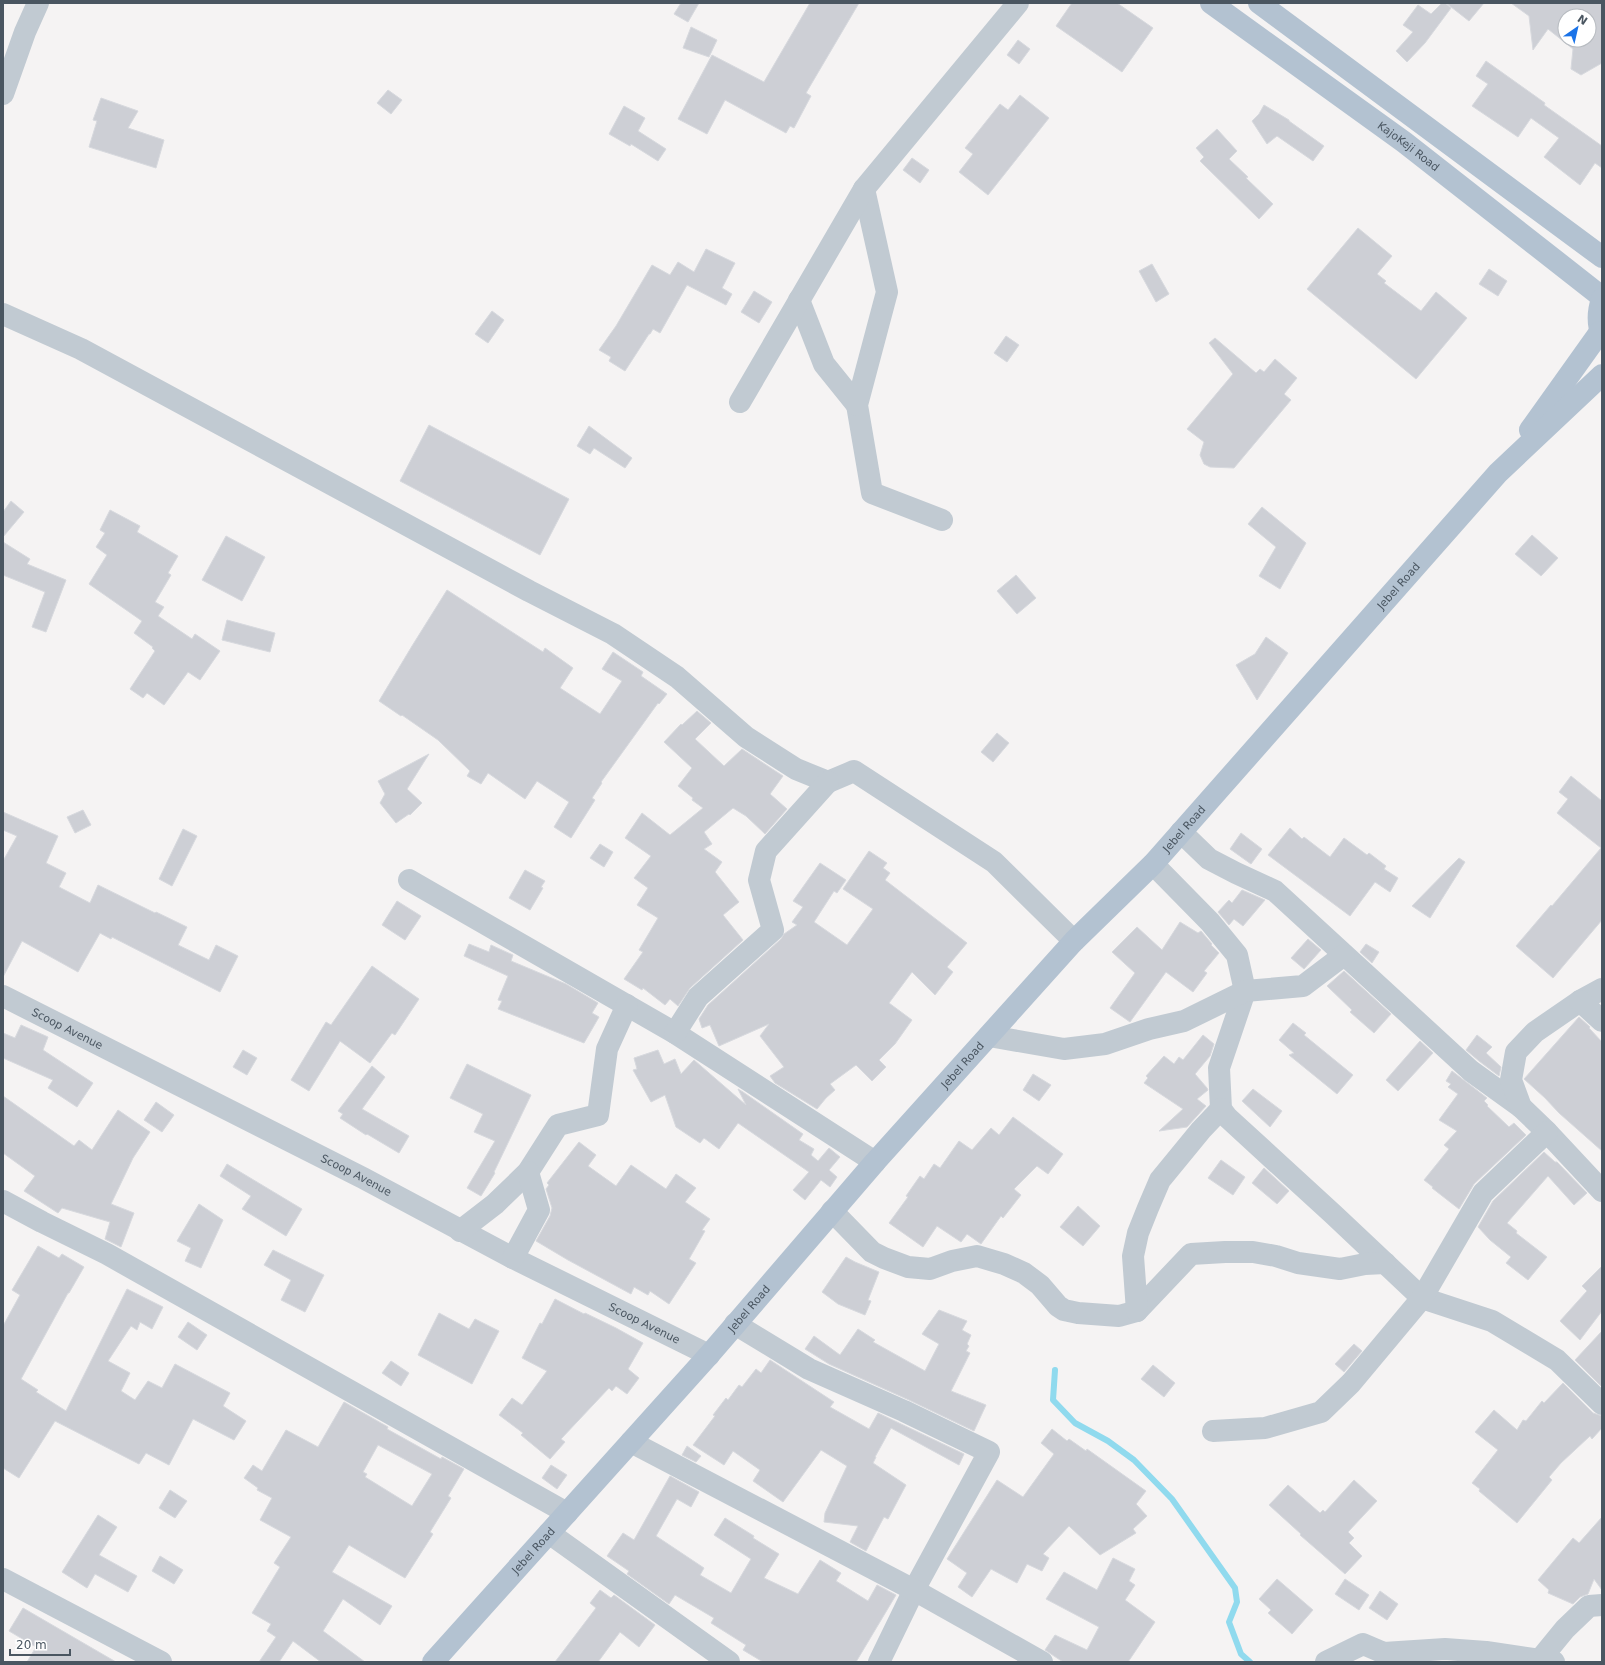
<svg xmlns="http://www.w3.org/2000/svg" width="1605" height="1665" viewBox="0 0 1605 1665" font-family="'DejaVu Sans',sans-serif">
	<style>
		.lines { fill: none; stroke-linecap: round; stroke-linejoin: round }
		.stream { stroke: #90daee; stroke-width: 6 }
		.building { fill: #cdcfd5; stroke: #d7d9de; fill-rule: evenodd }
		.minor { stroke: #c1cad2; stroke-width: 22 }
		.major { stroke: #b3c2d1; stroke-width: 22 }
		.labels { text-anchor: middle; dominant-baseline: central; stroke-width: 3; stroke-linejoin: round; paint-order: stroke }
		.street-label { font-size: 11px; fill: #4a5661; stroke: #fff }
	</style>
	<rect width="100%" height="100%" fill="#f5f3f3"/>
	<g class="lines">
		<!-- stream -->
		<path class="stream" d="M1055,1370L1053,1400L1075,1423L1108,1441L1134,1460L1172,1499L1235,1588L1237,1602L1229,1622L1241,1654L1250,1662"/>
	</g>
	<!-- building -->
	<g class="building">
		<path d="M681,3H699L688,22L674,14Z"/>
		<path d="M810,3H859L806,93L811,96L794,128L790,126L786,133L725,100L707,134L678,119L712,55L764,82Z"/>
		<path d="M1072,3H1117L1153,28L1122,72L1056,26Z"/>
		<path d="M1442,3H1445L1451,8L1425,43L1407,62L1396,51L1413,32L1403,25L1418,5L1431,14Z"/>
		<path d="M1446,3H1484L1469,21Z"/>
		<path d="M1511,3H1602V63L1581,75L1571,69L1573,49L1548,29L1533,50L1529,16ZM1565,16H1589V40H1565Z"/>
		<path d="M691,27L717,40L709,57L683,48Z"/>
		<path d="M1018,40L1030,49L1019,64L1007,55Z"/>
		<path d="M1486,61L1545,103L1544,105L1602,146V168L1595,163L1580,185L1544,157L1559,138L1531,118L1518,137L1472,106L1488,84L1476,76Z"/>
		<path d="M388,90L402,100L391,114L377,103Z"/>
		<path d="M1020,95L1049,118L988,195L959,172L973,154L965,148L1000,104L1008,110Z"/>
		<path d="M101,98L138,111L128,128L164,140L156,168L89,147L97,121L93,120Z"/>
		<path d="M1264,105L1289,120V121L1324,146L1313,161L1277,136L1267,144L1252,121L1259,114Z"/>
		<path d="M624,106L645,118L638,131L666,149L658,161L631,144L630,146L609,134Z"/>
		<path d="M1217,129L1237,151L1229,159L1248,177L1246,178L1273,204L1259,219L1200,161L1204,157L1196,148Z"/>
		<path d="M912,158L929,170L920,183L903,170Z"/>
		<path d="M1358,228L1392,256L1377,274L1386,281L1384,283L1421,311L1436,292L1467,318L1416,379L1307,289Z"/>
		<path d="M706,249L735,263L722,288L732,294L726,305L687,285L660,333L653,329L650,334H649L625,371L609,361L611,357L599,350L616,326L652,265L670,275L678,262L694,272Z"/>
		<path d="M1152,264L1169,294L1156,302L1139,271Z"/>
		<path d="M1489,269L1507,281L1498,296L1479,284Z"/>
		<path d="M754,291L772,302L759,323L741,312Z"/>
		<path d="M492,311L504,320L488,343L475,334Z"/>
		<path d="M1006,336L1019,345L1007,362L994,353Z"/>
		<path d="M1215,338L1256,373L1260,369L1264,372L1275,359L1297,378L1284,394L1291,400L1234,468L1210,467L1204,464L1200,455L1204,442L1187,429L1233,374L1209,343Z"/>
		<path d="M429,425L569,499L540,555L400,481Z"/>
		<path d="M589,426L632,458L625,468L594,448L590,454L577,446Z"/>
		<path d="M11,501L24,512L3,537V512Z"/>
		<path d="M1262,507L1306,543L1280,589L1259,576L1276,547L1248,524Z"/>
		<path d="M110,510L140,526L137,532L178,556L168,573L171,575L155,602L164,607L158,616L192,639L195,634L220,651L200,680L188,672L164,705L147,693L143,698L130,689L155,651L152,648L153,647L134,633L142,621L89,584L107,555L96,547L105,533L100,530Z"/>
		<path d="M1532,535L1558,558L1541,576L1515,554Z"/>
		<path d="M226,536L265,557L242,601L202,580Z"/>
		<path d="M3,542L30,559L27,564L66,580L46,632L32,627L45,592L3,575Z"/>
		<path d="M1016,575L1036,598L1017,614L997,591Z"/>
		<path d="M447,590L543,652L545,648L573,668L560,688L600,714L622,681L602,669L613,652L643,672L641,676L667,694L659,704L658,703L601,782L602,783L592,798L595,800L571,838L554,827L569,802L537,781L525,799L488,773L481,784L467,776L470,771L438,740L402,715L401,716L379,701L412,646Z"/>
		<path d="M227,620L275,633L270,652L222,640Z"/>
		<path d="M1266,637L1288,653L1257,700L1236,665L1255,654Z"/>
		<path d="M697,711L711,723L695,739L724,766L742,749L783,776L770,794L787,809L765,834L746,816L733,808L704,832L712,844L704,849L722,862L715,872L739,902L723,915L743,940L690,988L678,1006L670,999L665,1005L643,988L642,990L624,979L643,952L639,950L658,918L637,905L648,888L634,878L651,856L625,838L642,813L670,835L703,808L692,800L693,798L678,786L692,768L664,742L681,724L682,725Z"/>
		<path d="M997,733L1009,743L993,762L981,752Z"/>
		<path d="M429,754L407,789L422,803L410,815L409,814L396,823L380,803L385,794L378,781Z"/>
		<path d="M1571,776L1602,801V920L1553,978L1516,946L1551,905L1552,906L1601,848L1557,813L1568,799L1559,792Z"/>
		<path d="M83,810L91,825L75,833L67,817Z"/>
		<path d="M3,812L58,836L46,863L66,873L59,887L90,903L98,885L155,913L156,912L187,927L178,945L209,960L216,945L238,956L220,992L112,937L111,939L100,933L78,972L22,941L3,977V861L17,836L3,830Z"/>
		<path d="M1290,828L1302,839L1304,837L1330,857L1344,838L1367,855L1369,853L1386,866L1384,869L1398,878L1390,892L1375,882L1350,916L1268,855Z"/>
		<path d="M183,829L197,836L172,886L159,879Z"/>
		<path d="M1241,833L1262,849L1251,864L1230,849Z"/>
		<path d="M600,844L613,852L604,867L590,858Z"/>
		<path d="M869,851L887,863L883,868L890,873L885,880L967,943L947,967L953,972L935,995L912,972L889,1003L912,1020L895,1044L879,1060L886,1067L872,1081L856,1065L830,1084L835,1090L826,1098L817,1109L775,1083L770,1076L784,1067L760,1036L769,1024L719,1046L710,1025L702,1028L699,1019L708,1005L781,939L784,934L797,925L792,922L803,907L793,901L820,863L846,880L837,893L834,891L814,922L847,945L873,909L843,889Z"/>
		<path d="M1459,858L1465,862L1430,918L1412,906Z"/>
		<path d="M525,870L545,881L541,887L543,888L530,910L509,898Z"/>
		<path d="M1242,890L1265,900L1243,926L1234,919L1229,925L1218,912L1229,900L1232,903Z"/>
		<path d="M397,901L421,916L405,940L382,925Z"/>
		<path d="M1180,922L1198,933L1201,931L1212,944L1211,945L1219,953L1204,971L1207,973L1193,992L1166,972L1130,1022L1110,1008L1135,973L1112,952L1137,927L1162,950Z"/>
		<path d="M1308,939L1321,950L1304,969L1291,958Z"/>
		<path d="M469,944L489,952L491,945L513,955L511,961L566,984L598,1003L592,1013L599,1017L584,1043L498,1009L502,1001L498,1000L508,976L464,956Z"/>
		<path d="M1366,944L1379,952L1372,963L1360,952Z"/>
		<path d="M372,966L419,999L395,1035L392,1033L370,1063L340,1041L309,1091L291,1080L326,1022L331,1025Z"/>
		<path d="M1344,971L1391,1014L1374,1033L1350,1012L1352,1010L1327,986Z"/>
		<path d="M1579,1017L1590,1027L1589,1028L1602,1042V1151L1559,1113L1545,1098L1524,1079Z"/>
		<path d="M1293,1023L1306,1033L1304,1035L1353,1075L1337,1094L1289,1055L1294,1053L1279,1040Z"/>
		<path d="M21,1025L48,1037L43,1050L93,1083L77,1107L48,1088L53,1080L3,1058V1033L15,1038Z"/>
		<path d="M1203,1035L1214,1044L1210,1056L1195,1074L1207,1088L1208,1090L1197,1099L1206,1106L1187,1127L1159,1131L1183,1109L1144,1083L1148,1078L1146,1076L1164,1056L1174,1064L1179,1057L1183,1060Z"/>
		<path d="M1477,1035L1492,1047L1486,1053L1501,1067L1499,1076L1479,1061L1466,1050Z"/>
		<path d="M1420,1041L1433,1053L1398,1091L1386,1080Z"/>
		<path d="M243,1050L257,1058L247,1075L233,1067Z"/>
		<path d="M658,1050L664,1064L675,1059L681,1074L694,1060L746,1105L738,1089L743,1092L803,1134L799,1140L814,1149L811,1155L818,1161L829,1148L840,1157L829,1170L837,1177L830,1187L821,1180L805,1200L793,1190L809,1172L738,1123L719,1149L704,1138L700,1143L676,1127L665,1095L651,1102L633,1070L637,1069L634,1058Z"/>
		<path d="M467,1064L531,1095L494,1172L495,1173L481,1196L467,1188L495,1141L474,1132L483,1114L450,1098Z"/>
		<path d="M372,1066L385,1077L362,1109L409,1136L399,1153L367,1134L366,1135L340,1118L343,1114L338,1111Z"/>
		<path d="M1452,1071L1487,1098L1484,1101L1488,1105L1487,1106L1509,1127L1514,1123L1526,1135L1474,1184L1459,1209L1432,1188L1433,1187L1424,1180L1449,1149L1444,1145L1457,1131L1439,1120L1458,1094L1448,1087L1451,1084L1446,1081Z"/>
		<path d="M1033,1074L1051,1085L1039,1101L1023,1090Z"/>
		<path d="M1253,1089L1282,1111L1270,1127L1242,1101Z"/>
		<path d="M3,1096L74,1146L79,1140L92,1150L118,1110L150,1132L133,1158L111,1204L134,1213L121,1247L105,1239L110,1222L62,1208L58,1213L24,1191L35,1176L3,1153Z"/>
		<path d="M156,1102L174,1115L162,1132L144,1120Z"/>
		<path d="M1013,1117L1063,1154L1048,1174L1037,1166L1014,1189L1021,1195L1003,1218L1001,1216L981,1244L967,1234L961,1242L937,1226L923,1247L889,1223L908,1197L906,1196L920,1176L924,1179L934,1164L940,1168L959,1141L972,1150L991,1128L999,1135Z"/>
		<path d="M579,1142L596,1155L588,1166L616,1186L631,1165L666,1189L676,1174L696,1188L685,1202L710,1219L702,1230L705,1231L689,1259L696,1263L669,1304L650,1291L648,1295L634,1287L631,1294L568,1260L536,1241L550,1216L552,1208L546,1189L549,1185L547,1183Z"/>
		<path d="M1544,1152L1555,1162H1557L1587,1193L1574,1205L1548,1176L1507,1223L1517,1231L1516,1233L1547,1257L1528,1280L1506,1263L1511,1257L1490,1240L1478,1227L1493,1201Z"/>
		<path d="M1221,1160L1245,1177L1233,1195L1208,1178Z"/>
		<path d="M227,1164L302,1209L286,1236L242,1209L251,1196L220,1176Z"/>
		<path d="M1264,1168L1289,1191L1277,1204L1252,1183Z"/>
		<path d="M199,1204L223,1220L201,1268L185,1261L191,1248L177,1241Z"/>
		<path d="M1078,1206L1100,1226L1083,1246L1060,1227Z"/>
		<path d="M38,1246L59,1258L62,1254L84,1267L69,1293H68L21,1379L38,1390L36,1392L66,1411L127,1289L163,1307L152,1329L140,1322L137,1330L131,1326L108,1361L130,1373L121,1391L135,1400L148,1381L162,1388L175,1364L230,1393L223,1406L246,1421L234,1440L193,1419L169,1465L146,1453L139,1464L55,1421L19,1478L3,1468V1326L20,1295L12,1290Z"/>
		<path d="M273,1250L324,1275L305,1312L281,1300L291,1280L264,1265Z"/>
		<path d="M846,1257L855,1262L879,1272L868,1300L871,1301L865,1315L838,1304L822,1292Z"/>
		<path d="M1602,1266V1311L1580,1340L1560,1321L1587,1291L1582,1286Z"/>
		<path d="M555,1299L584,1314L585,1313L616,1328L643,1343L628,1369L639,1378L627,1394L616,1386L612,1391L609,1388L561,1439L565,1442L550,1459L521,1435L523,1433L499,1415L512,1398L522,1405L547,1371L522,1358L540,1323L542,1324Z"/>
		<path d="M939,1310L967,1321L962,1330L971,1335L967,1344L969,1346L966,1351L970,1353L951,1391L986,1405L974,1431L909,1400L829,1364L805,1349L814,1336L840,1355L858,1329L875,1340L873,1342L925,1371L939,1344L922,1334Z"/>
		<path d="M439,1313L469,1329L475,1319L499,1331L472,1384L418,1355Z"/>
		<path d="M188,1322L207,1335L197,1350L178,1337Z"/>
		<path d="M1602,1331V1387L1575,1360Z"/>
		<path d="M1354,1344L1362,1351L1344,1372L1335,1364Z"/>
		<path d="M770,1360L834,1402L830,1407L869,1429L878,1413L964,1454L959,1465L891,1428L875,1457H876L873,1463L906,1485L888,1519L884,1517L866,1551L850,1542L858,1526L824,1522L825,1513L847,1466L821,1450L783,1502L753,1481L760,1470L733,1451L724,1465L693,1445L715,1416L713,1415L726,1398L728,1400L739,1385L742,1387L756,1369L761,1373Z"/>
		<path d="M391,1361L409,1373L401,1386L382,1373Z"/>
		<path d="M1153,1365L1175,1383L1164,1397L1141,1379Z"/>
		<path d="M1563,1383L1593,1413L1602,1416V1428L1592,1439L1590,1436L1561,1463L1549,1477L1552,1480L1517,1523L1479,1491L1480,1489L1472,1483L1498,1450L1475,1432L1494,1410L1517,1430L1523,1420L1526,1421L1542,1401L1544,1403Z"/>
		<path d="M344,1402L388,1427L387,1429L441,1459L442,1457L464,1469L448,1496L451,1498L430,1532L433,1534L405,1578L349,1545L332,1572L392,1606L380,1625L343,1599L323,1631L365,1662H321L293,1641L279,1662H259L276,1637L267,1631L271,1624L252,1613L280,1567L274,1563L291,1537L260,1520L272,1498L257,1490L258,1488L244,1478L253,1465L262,1471L286,1430L318,1447ZM378,1445L432,1474L412,1506L365,1477L367,1474L363,1472Z"/>
		<path d="M1052,1429L1067,1441L1069,1439L1086,1451L1087,1449L1146,1491L1136,1504L1147,1516L1133,1529L1136,1533L1100,1555L1069,1526L1043,1554L1049,1558L1042,1571L1027,1564L1017,1583L991,1569L972,1597L958,1587L967,1573L947,1559L997,1480L1023,1497L1054,1454L1041,1443Z"/>
		<path d="M687,1446L701,1456L696,1462L682,1455Z"/>
		<path d="M551,1465L567,1475L557,1489L542,1478Z"/>
		<path d="M670,1476L699,1492L691,1507L677,1499L656,1536L704,1568L700,1575L731,1593L751,1559L714,1535L725,1518L754,1536L753,1538L779,1554L764,1578L798,1594L820,1560L841,1573L836,1581L868,1601L877,1585L896,1595L856,1662H763L743,1650L746,1645L711,1623L714,1618L675,1595L669,1604L627,1574L629,1571L607,1556L623,1533L634,1540Z"/>
		<path d="M1354,1480L1377,1501L1348,1532L1354,1538L1349,1543L1362,1556L1345,1574L1300,1535L1301,1534L1269,1505L1288,1485L1320,1513L1323,1510L1325,1512Z"/>
		<path d="M170,1490L187,1501L175,1518L159,1508Z"/>
		<path d="M98,1515L117,1527L99,1555L137,1576L128,1592L95,1574L87,1588L62,1572Z"/>
		<path d="M1602,1517V1590L1594,1579L1588,1594L1580,1597L1573,1604L1548,1593L1549,1590L1538,1580L1573,1538L1579,1543Z"/>
		<path d="M160,1556L183,1570L174,1584L152,1571Z"/>
		<path d="M1113,1558L1135,1569L1129,1581L1135,1585L1125,1600L1155,1622L1128,1662H1063L1045,1650L1055,1635L1087,1650L1099,1627L1046,1599L1064,1572L1097,1590Z"/>
		<path d="M1277,1579L1313,1610L1292,1634L1268,1613L1271,1610L1259,1599Z"/>
		<path d="M1345,1579L1369,1595L1359,1610L1335,1594Z"/>
		<path d="M600,1590L611,1598L614,1595L655,1625L639,1647L620,1632L598,1662H555L596,1608L590,1603Z"/>
		<path d="M1380,1591L1398,1604L1387,1620L1369,1608Z"/>
		<path d="M23,1608L116,1662H27L36,1647L9,1631Z"/>
	</g>
	<g class="lines">
		<!-- minor -->
		<g class="minor">
			<path d="M3,94L25,32L38,3"/>
			<path d="M864,189L887,292L857,405L872,493L942,520"/>
			<path d="M799,300L824,364L857,405"/>
			<path d="M3,314L81,349L529,591L613,634L677,677L746,737L796,769L828,782L854,771L994,862L1074,941"/>
			<path d="M740,402L864,189L1018,3"/>
			<path d="M1181,832L1209,859L1236,873L1275,891L1471,1071L1521,1107"/>
			<path d="M1153,864L1210,922L1237,955L1245,991L1219,1068L1221,1109L1227,1117L1334,1215L1422,1298L1492,1321L1557,1360L1602,1404"/>
			<path d="M409,880L675,1033L875,1162"/>
			<path d="M1602,989L1580,1001L1535,1032L1516,1052L1511,1080L1521,1107L1547,1132L1602,1191"/>
			<path id="s1" d="M3,996L363,1178L513,1258L709,1355"/>
			<path d="M1580,1001L1602,1021"/>
			<path d="M675,1033L698,997L773,930L759,880L766,851L828,782"/>
			<path d="M989,1036L1064,1049L1105,1044L1149,1029L1184,1021L1245,991L1303,986L1344,955"/>
			<path d="M3,1201L42,1222L107,1254L567,1513"/>
			<path d="M832,1211L872,1252L884,1258L908,1267L930,1269L952,1261L977,1256L1004,1264L1024,1273L1040,1285L1058,1306L1064,1310L1078,1313L1119,1316L1137,1311L1191,1254L1225,1252H1253L1276,1256L1298,1263L1340,1269L1365,1264L1385,1263"/>
			<path d="M460,1231L495,1204L528,1172L558,1125L598,1115L607,1049L627,1005"/>
			<path d="M513,1258L539,1210L528,1172"/>
			<path d="M1137,1311L1133,1256L1138,1233L1148,1208L1160,1180L1201,1130L1221,1109"/>
			<path d="M735,1324L809,1369L904,1411L989,1452L914,1590L879,1662"/>
			<path d="M1213,1431L1265,1428L1321,1412L1351,1383L1422,1298L1483,1193L1547,1132"/>
			<path d="M631,1442L914,1590L1042,1662"/>
			<path d="M549,1533L729,1662"/>
			<path d="M3,1579L161,1662"/>
			<path d="M1326,1662L1363,1644L1384,1653L1445,1649L1486,1652L1554,1662"/>
			<path d="M1538,1662L1565,1629L1589,1606L1602,1605"/>
		</g>
		<!-- major -->
		<g class="major">
			<path id="s2" d="M1211,3L1404,142L1602,297"/>
			<path d="M1259,3L1602,257"/>
			<path d="M1602,299C1598,311 1597,323 1602,335"/>
			<path d="M1530,430L1600,332"/>
			<path id="s3" d="M433,1662L709,1355L875,1162L1074,941L1153,864L1498,473L1602,375"/>
		</g>
	</g>
	<g class="labels">
		<!-- street labels -->
		<g class="street-label">
			<text stroke="none"><textPath href="#s2" startOffset="244">KajoKeji Road</textPath></text>
			<text stroke="none"><textPath href="#s3" startOffset="1446">Jebel Road</textPath></text>
			<text stroke="none"><textPath href="#s3" startOffset="1122">Jebel Road</textPath></text>
			<text stroke="none"><textPath href="#s1" startOffset="72">Scoop Avenue</textPath></text>
			<text stroke="none"><textPath href="#s3" startOffset="798">Jebel Road</textPath></text>
			<text stroke="none"><textPath href="#s1" startOffset="396">Scoop Avenue</textPath></text>
			<text stroke="none"><textPath href="#s3" startOffset="474">Jebel Road</textPath></text>
			<text stroke="none"><textPath href="#s1" startOffset="720">Scoop Avenue</textPath></text>
			<text stroke="none"><textPath href="#s3" startOffset="150">Jebel Road</textPath></text>
		</g>
	</g>
	<!-- border -->
	<rect width="1605" height="1665" fill="none" stroke="#4a5661" stroke-width="8"/>
	<!-- north arrow -->
	<g transform="translate(1577 28) rotate(34)"><circle r="19" fill="#ffffff" stroke="#b7bbc0"/>
	<path d="M0-3L7 15L0 10L-7 15Z" fill="#1a73e8"/>
	<text y="-6" font-size="11" font-weight="bold" text-anchor="middle" fill="#4a5661">N</text>
	</g>
	<!-- scale -->
	<path d="M10 1649v6h60v-6" fill="none" stroke="#4a5661" stroke-width="2"/>
	<text x="16" y="1649" font-size="12" fill="#4a5661" stroke="#ffffff" stroke-width="3" paint-order="stroke">20 m</text>
</svg>
